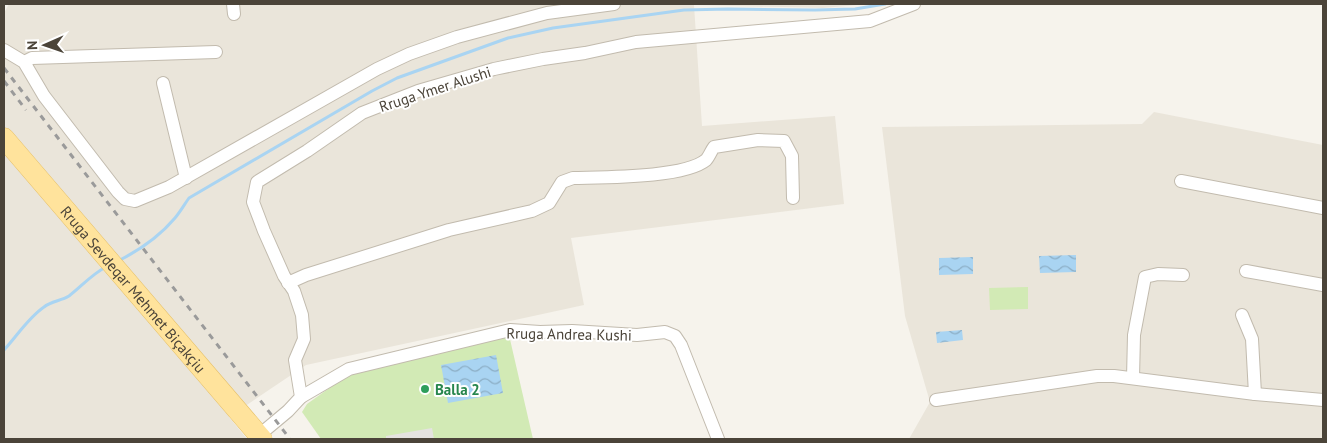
<svg xmlns="http://www.w3.org/2000/svg" width="1327" height="443" viewBox="0 0 1327 443" font-family="'PT Sans',sans-serif">
	<style>
		.residential { fill: #eae5da }
		.green { fill: #d2eab5 }
		.parking { fill: #e5e3e0 }
		.water { fill: url(#water-waves) }
		.lines { fill: none; stroke-linecap: round; stroke-linejoin: round }
		.stream { stroke: #a9d4f2; stroke-width: 3 }
		.street-casing { stroke: #c2bbae; stroke-width: 14 }
		.primary-casing { stroke: #e6c16a; stroke-width: 21 }
		.street { stroke: #fff; stroke-width: 12 }
		.primary { stroke: #ffe39c; stroke-width: 20 }
		.rail { stroke: #9a9a9a; stroke-width: 3; stroke-dasharray: 6 6; stroke-linecap: butt }
		.leisure-dot { fill: #2e9e5b; stroke: #fff; stroke-width: 2 }
		.labels { text-anchor: middle; dominant-baseline: central; stroke-width: 4; stroke-linejoin: round; paint-order: stroke }
		.street-label { font-size: 15px; fill: #4b4439; stroke: #fff }
		.leisure-label { font-size: 15px; font-weight: bold; fill: #27864d; stroke: #fff; text-anchor: start }
	</style>
	<defs>
		<pattern id="water-waves" width="16" height="10" patternUnits="userSpaceOnUse" patternTransform="scale(1.25)"><rect width="16" height="10" fill="#a9d4f2"/><path d="M0 5q4-4 8 0t8 0" fill="none" stroke="#8caec5"/></pattern>
	</defs>
	<rect width="100%" height="100%" fill="#f6f3ec"/>
	<!-- residential -->
	<g class="residential">
		<path d="M9,4H869L823,8L694,5L702,126L835,116L844,204L571,238L584,305L306,365L229,417L247,439H4V13Z"/>
		<path d="M1154,112L1323,145V439H909L930,402L905,316L882,127L1142,124Z"/>
	</g>
	<!-- green -->
	<g class="green">
		<path d="M1028,287V309L990,310L989,288Z"/>
		<path d="M509,335L533,439H321L302,412L307,404L349,374Z"/>
	</g>
	<!-- parking -->
	<path class="parking" d="M432,428L434,439H386V436Z"/>
	<!-- water -->
	<g class="water">
		<path d="M1076,255V272L1040,273L1039,256Z"/>
		<path d="M973,257V274L939,275V258Z"/>
		<path d="M962,330L963,340L937,343L936,332Z"/>
		<path d="M496,355L503,393L448,403L441,365Z"/>
	</g>
	<g class="lines">
		<!-- stream -->
		<g class="stream">
			<path d="M118,261C140,250 159,237 175,218C180,212 184,205 189,198L372,91L397,78L508,38L553,28L684,10L728,9L815,10L855,9L885,4"/>
			<path d="M4,350C17,336 28,318 44,307C51,301 61,301 69,296C82,286 92,274 106,267"/>
		</g>
		<defs>
			<g id="street">
				<path d="M233,4L234,14"/>
				<path d="M4,50L24,62L44,96L118,192L125,199L135,201L169,187L377,69L409,54L457,37L547,13L614,4"/>
				<path d="M24,62L32,58L216,52"/>
				<path d="M163,83L186,178"/>
				<path d="M1181,181L1323,208"/>
				<path d="M1246,271L1323,285"/>
				<path d="M288,283L306,275L449,230L532,211L549,203L562,182L573,178C604,177 684,178 706,160C709,157 711,151 714,147L758,140L784,141L792,156L793,198"/>
				<path d="M1242,315L1252,339L1255,394"/>
				<path d="M1133,378L1134,335L1145,277L1158,274L1183,275"/>
				<path d="M301,397L349,369L510,330L540,332L572,331L637,335L665,332L675,336L681,345L718,439"/>
				<path d="M936,400L1097,376H1114L1255,394L1323,400"/>
				<path d="M258,436L288,411L301,397L295,360L304,339L302,315L294,291L284,276L264,231L253,202L257,182L307,151L362,113L418,91L494,69L543,59L585,53L636,42L870,21L914,4"/>
			</g>
			<g id="primary">
				<path id="s1" d="M4,138L262,439"/>
			</g>
		</defs>
		<!-- street casing -->
		<use href="#street" class="street-casing"/>
		<!-- primary casing -->
		<use href="#primary" class="primary-casing"/>
		<!-- street -->
		<use href="#street" class="street"/>
		<!-- primary -->
		<use href="#primary" class="primary"/>
		<!-- rail -->
		<g class="rail">
			<path d="M4,68L290,439"/>
			<path d="M4,81L26,110"/>
		</g>
	</g>
	<!-- markers -->
	<circle class="leisure-dot" cx="425" cy="389" r="5"/>
	<g class="labels">
		<!-- street labels -->
		<g class="street-label">
			<text transform="translate(435 89) rotate(-18)">Rruga Ymer Alushi</text>
			<text stroke="none"><textPath href="#s1" startOffset="199">Rruga Sevdeqar Mehmet Biçakçiu</textPath></text>
			<text transform="translate(569 334) rotate(1)">Rruga Andrea Kushi</text>
		</g>
		<!-- leisure labels -->
		<g class="leisure-label">
			<text x="435" y="389">Balla 2</text>
		</g>
	</g>
	<!-- border -->
	<rect width="1327" height="443" fill="none" stroke="#4b4439" stroke-width="10"/>
	<!-- north arrow -->
	<g transform="translate(45 45) rotate(268)" stroke="#ffffff" stroke-width="4" paint-order="stroke">
	<path d="M0-4L9 19L0 12L-9 19Z" fill="#4b4439"/>
	<text y="-8" font-size="14" font-weight="bold" text-anchor="middle" fill="#4b4439">N</text>
	</g>
</svg>
